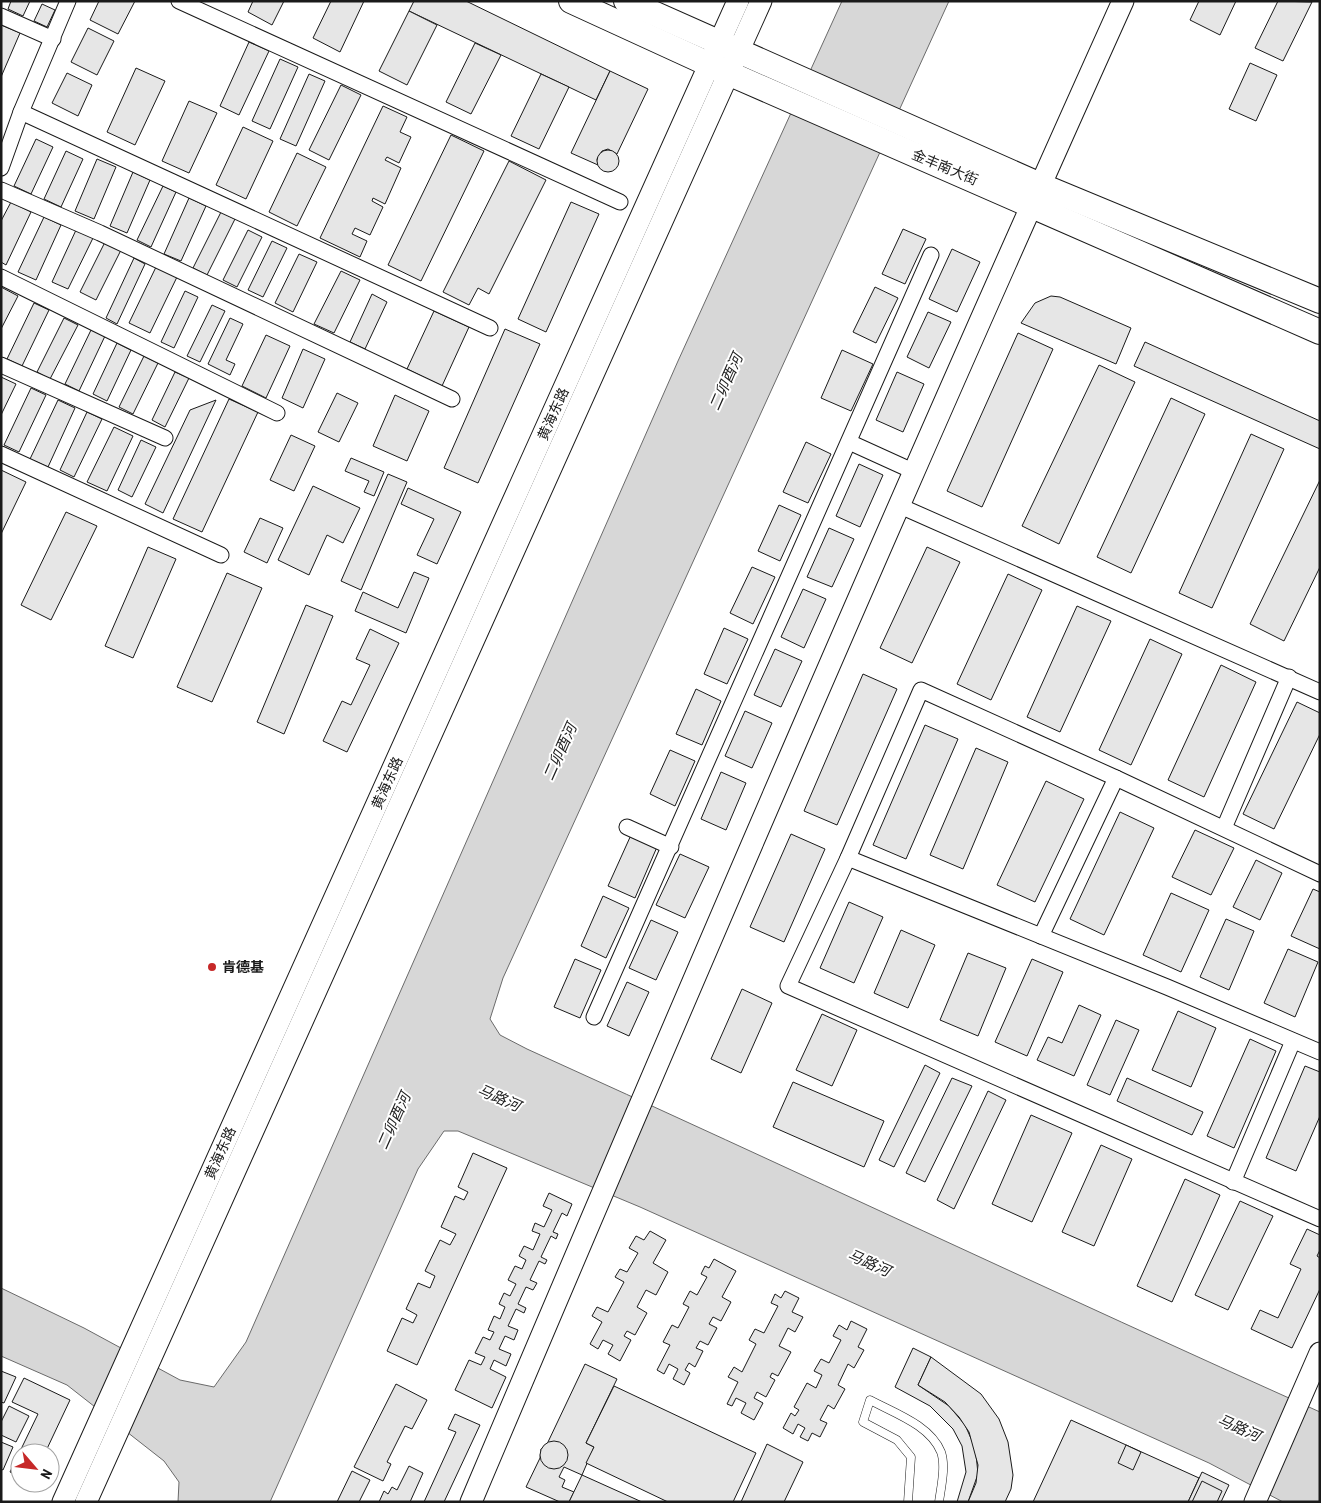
<svg xmlns="http://www.w3.org/2000/svg" width="1321" height="1503" viewBox="0 0 1321 1503" font-family="'Roboto Condensed','Noto Sans SC',sans-serif">
	<style>
		.water { fill: #d7d7d7; stroke: #6a6a6a }
		.building { fill: #e6e6e6; stroke: #1a1a1a }
		.lines { fill: none; stroke-linecap: round; stroke-linejoin: round }
		.lane-casing { stroke: #1a1a1a; stroke-width: 9 }
		.street-casing { stroke: #1a1a1a; stroke-width: 17 }
		.secondary-casing { stroke: #1a1a1a; stroke-width: 23 }
		.primary-casing { stroke: #1a1a1a; stroke-width: 26 }
		.lane { stroke: #fff; stroke-width: 8 }
		.street { stroke: #fff; stroke-width: 15 }
		.secondary { stroke: #fff; stroke-width: 21 }
		.primary { stroke: #fff; stroke-width: 24 }
		.poi-dot { fill: #c62828; stroke: #fff; stroke-width: 2 }
		.labels { text-anchor: middle; dominant-baseline: central; stroke-width: 4; stroke-linejoin: round; paint-order: stroke }
		.street-label { font-size: 14px; fill: #1a1a1a; stroke: #fff }
		.poi-label { font-size: 14px; font-weight: bold; fill: #1a1a1a; stroke: #fff; text-anchor: start }
		.water-label { font-size: 15px; font-style: italic; fill: #1a1a1a; stroke: #fff }
	</style>
	<rect width="100%" height="100%" fill="#fff"/>
	<!-- water -->
	<path class="water" d="M842,1H949L503,978L490,1019L500,1035L527,1049C792,1169 1054,1293 1320,1412V1502H1283L1209,1463L640,1207L458,1131H444L418,1169L270,1502H178L179,1482L164,1461L67,1385L1,1356V1288L84,1328L180,1380L214,1387L246,1342L678,361Z"/>
	<!-- building -->
	<g class="building">
		<path d="M11,1H30L23,16L8,9Z"/>
		<path d="M99,1H135L118,34L90,20Z"/>
		<path d="M253,1H284L272,25L248,12Z"/>
		<path d="M331,1H364L340,52L313,38Z"/>
		<path d="M414,1H466L610,71L596,100L409,11Z"/>
		<path d="M1199,1H1236L1220,35L1190,20Z"/>
		<path d="M1278,1L1312,2L1283,61L1255,48Z"/>
		<path d="M42,4L55,10L47,27L34,21Z"/>
		<path d="M409,11L437,25L407,85L379,71Z"/>
		<path d="M1,25L20,33L1,77Z"/>
		<path d="M88,28L114,41L97,75L71,62Z"/>
		<path d="M249,42L269,51L239,115L220,106Z"/>
		<path d="M475,43L501,55L471,114L446,102Z"/>
		<path d="M280,59L298,67L270,129L252,121Z"/>
		<path d="M1250,63L1277,75L1256,121L1229,109Z"/>
		<path d="M136,68L165,81L135,145L107,132Z"/>
		<path d="M610,71L648,89L617,154L608,149L602,151L597,159L598,165L571,153Z"/>
		<path d="M67,73L92,85L78,116L52,103Z"/>
		<path d="M309,74L325,81L296,146L280,139Z"/>
		<path d="M541,74L569,87L539,149L511,136Z"/>
		<path d="M341,85L361,95L329,160L309,150Z"/>
		<path d="M189,101L217,113L189,173L162,161Z"/>
		<path d="M383,106L407,117L400,132L411,137L399,163L387,157L385,160L401,168L385,204L373,198L372,201L383,207L370,235L355,228L352,234L367,241L360,257L320,238Z"/>
		<path d="M243,127L273,141L246,199L216,185Z"/>
		<path d="M451,135L484,151L421,281L388,265Z"/>
		<path d="M36,139L53,147L31,194L14,186Z"/>
		<circle cx="608" cy="161" r="11"/>
		<path d="M66,151L83,159L61,207L44,199Z"/>
		<path d="M297,153L326,167L297,226L269,212Z"/>
		<path d="M97,159L116,167L94,219L75,211Z"/>
		<path d="M509,161L546,180L489,294L478,288L469,305L443,292Z"/>
		<path d="M133,172L150,180L127,233L110,226Z"/>
		<path d="M163,186L176,192L151,247L137,240Z"/>
		<path d="M189,198L206,206L181,261L164,254Z"/>
		<path d="M11,202L31,212L6,265L1,262V221Z"/>
		<path d="M571,202L599,214L546,332L518,319Z"/>
		<path d="M221,212L235,219L207,275L193,268Z"/>
		<path d="M44,217L61,225L36,280L18,272Z"/>
		<path d="M903,229L926,239L905,284L882,274Z"/>
		<path d="M76,230L93,238L68,289L52,282Z"/>
		<path d="M248,230L262,237L237,287L223,280Z"/>
		<path d="M272,241L287,248L263,297L248,290Z"/>
		<path d="M105,242L121,250L96,300L80,292Z"/>
		<path d="M952,249L980,262L957,312L929,299Z"/>
		<path d="M299,254L317,262L293,312L275,303Z"/>
		<path d="M134,258L145,264L117,324L106,318Z"/>
		<path d="M156,267L177,277L150,333L129,323Z"/>
		<path d="M341,271L360,280L334,333L314,324Z"/>
		<path d="M1,287L18,296L1,329Z"/>
		<path d="M875,287L898,298L876,343L853,332Z"/>
		<path d="M185,291L198,297L174,348L161,342Z"/>
		<path d="M372,294L387,302L365,349L350,342Z"/>
		<path d="M1051,296L1060,297L1131,328L1116,364L1021,323L1035,303Z"/>
		<path d="M34,303L49,310L22,366L7,359Z"/>
		<path d="M212,305L225,311L200,362L187,356Z"/>
		<path d="M434,311L469,327L442,386L407,369Z"/>
		<path d="M928,312L951,322L929,368L907,357Z"/>
		<path d="M64,318L78,325L50,379L37,372Z"/>
		<path d="M230,318L243,324L226,360L235,364L230,375L208,364Z"/>
		<path d="M505,329L540,344L478,483L444,468Z"/>
		<path d="M91,330L105,336L79,391L65,384Z"/>
		<path d="M1018,333L1053,349L982,507L947,491Z"/>
		<path d="M266,335L290,346L266,398L242,386Z"/>
		<path d="M1145,342L1320,421V449L1134,366Z"/>
		<path d="M117,343L131,350L107,401L93,394Z"/>
		<path d="M303,349L325,359L303,408L282,398Z"/>
		<path d="M842,350L873,364L851,411L821,398Z"/>
		<path d="M144,356L158,363L133,414L119,407Z"/>
		<path d="M1099,365L1135,382L1059,544L1022,526Z"/>
		<path d="M175,372L189,378L165,427L152,420Z"/>
		<path d="M897,372L924,384L903,432L876,420Z"/>
		<path d="M1,377L16,384L1,415Z"/>
		<path d="M31,388L46,395L19,452L4,445Z"/>
		<path d="M337,393L358,403L339,442L318,432Z"/>
		<path d="M395,395L429,411L407,461L373,446Z"/>
		<path d="M1171,398L1205,414L1131,573L1097,557Z"/>
		<path d="M229,399L258,412L202,532L173,519Z"/>
		<path d="M58,400L75,408L48,467L30,459Z"/>
		<path d="M216,400L163,513L145,504L190,410Z"/>
		<path d="M87,412L102,419L74,477L60,470Z"/>
		<path d="M114,427L133,436L107,491L87,482Z"/>
		<path d="M1251,434L1284,449L1212,608L1179,593Z"/>
		<path d="M291,435L315,446L294,491L270,480Z"/>
		<path d="M141,440L156,447L132,497L118,490Z"/>
		<path d="M806,442L831,454L808,503L783,492Z"/>
		<path d="M351,458L384,472L374,496L364,492L369,481L345,471Z"/>
		<path d="M859,464L883,475L860,527L836,516Z"/>
		<path d="M1,470L26,482L1,534Z"/>
		<path d="M388,474L407,482L361,590L341,581Z"/>
		<path d="M1320,480V567L1284,641L1250,624Z"/>
		<path d="M313,486L360,508L343,543L327,535L309,575L278,560Z"/>
		<path d="M408,488L461,512L437,564L417,555L434,519L401,504Z"/>
		<path d="M779,505L801,515L780,561L758,551Z"/>
		<path d="M66,512L97,526L51,620L21,605Z"/>
		<path d="M260,518L283,528L267,563L244,552Z"/>
		<path d="M829,528L854,539L832,587L807,577Z"/>
		<path d="M148,547L176,559L133,658L105,646Z"/>
		<path d="M927,547L960,562L912,663L880,648Z"/>
		<path d="M752,567L775,577L753,624L730,613Z"/>
		<path d="M414,572L429,578L406,633L355,611L363,592L398,608Z"/>
		<path d="M227,573L262,588L212,702L177,687Z"/>
		<path d="M1008,574L1042,590L991,700L957,684Z"/>
		<path d="M803,589L826,599L804,648L781,637Z"/>
		<path d="M306,605L333,616L284,734L257,722Z"/>
		<path d="M1077,606L1111,621L1060,732L1027,717Z"/>
		<path d="M724,628L748,639L727,684L704,674Z"/>
		<path d="M370,629L399,643L347,752L323,741L342,701L351,705L370,665L356,659Z"/>
		<path d="M1150,639L1182,654L1131,765L1099,750Z"/>
		<path d="M775,649L802,661L781,707L754,695Z"/>
		<path d="M1221,665L1256,682L1204,797L1168,780Z"/>
		<path d="M863,674L897,689L837,825L804,811Z"/>
		<path d="M696,689L721,701L702,745L676,734Z"/>
		<path d="M1297,702L1320,713V734L1274,829L1243,814Z"/>
		<path d="M745,711L772,723L752,768L725,756Z"/>
		<path d="M925,725L958,739L906,859L873,845Z"/>
		<path d="M976,748L1008,762L963,869L930,855Z"/>
		<path d="M670,750L695,761L675,806L650,794Z"/>
		<path d="M721,772L746,783L726,830L701,819Z"/>
		<path d="M1046,781L1084,799L1035,902L997,885Z"/>
		<path d="M1120,812L1154,828L1104,935L1070,919Z"/>
		<path d="M1195,830L1234,848L1211,895L1172,877Z"/>
		<path d="M791,834L825,849L784,942L750,927Z"/>
		<path d="M631,835L657,847L635,898L608,886Z"/>
		<path d="M680,854L709,867L685,918L656,905Z"/>
		<path d="M1256,860L1282,873L1260,920L1233,907Z"/>
		<path d="M1313,889L1320,892V949L1291,936Z"/>
		<path d="M1171,893L1209,910L1181,972L1143,955Z"/>
		<path d="M603,896L629,908L606,958L581,946Z"/>
		<path d="M849,902L883,917L854,983L820,968Z"/>
		<path d="M1226,919L1254,931L1229,990L1200,977Z"/>
		<path d="M651,920L678,932L656,980L629,968Z"/>
		<path d="M901,930L935,945L908,1008L874,993Z"/>
		<path d="M1288,949L1318,962L1295,1017L1264,1003Z"/>
		<path d="M968,953L1006,968L978,1036L940,1020Z"/>
		<path d="M575,959L601,970L580,1018L554,1007Z"/>
		<path d="M1032,959L1063,972L1027,1056L995,1042Z"/>
		<path d="M627,982L649,992L629,1036L607,1026Z"/>
		<path d="M742,989L772,1003L741,1073L711,1059Z"/>
		<path d="M1079,1005L1101,1015L1074,1076L1037,1060L1048,1037L1062,1043Z"/>
		<path d="M1178,1011L1216,1028L1191,1087L1152,1070Z"/>
		<path d="M822,1014L857,1030L832,1086L796,1070Z"/>
		<path d="M1116,1020L1139,1030L1110,1095L1087,1085Z"/>
		<path d="M1250,1039L1276,1051L1234,1148L1207,1136Z"/>
		<path d="M925,1065L940,1073L894,1167L879,1160Z"/>
		<path d="M1305,1066L1320,1072V1116L1296,1171L1266,1158Z"/>
		<path d="M952,1078L972,1086L925,1182L906,1173Z"/>
		<path d="M1127,1078L1203,1112L1192,1135L1117,1101Z"/>
		<path d="M793,1082L884,1121L864,1167L773,1127Z"/>
		<path d="M988,1091L1006,1100L954,1209L937,1200Z"/>
		<path d="M1031,1115L1072,1133L1032,1222L992,1204Z"/>
		<path d="M1101,1145L1132,1159L1094,1246L1062,1232Z"/>
		<path d="M473,1153L507,1168L417,1365L387,1351L402,1318L413,1323L417,1315L406,1309L418,1283L430,1288L435,1276L425,1271L440,1240L450,1245L456,1234L441,1227L455,1196L464,1200L468,1192L458,1187Z"/>
		<path d="M1185,1179L1220,1195L1172,1302L1137,1286Z"/>
		<path d="M549,1193L572,1204L567,1216L562,1213L553,1232L558,1234L556,1239L551,1236L541,1257L547,1260L545,1264L539,1261L530,1280L537,1283L533,1290L526,1287L518,1304L526,1308L524,1313L516,1309L508,1326L518,1330L514,1340L505,1336L499,1349L511,1354L506,1366L494,1360L490,1369L506,1377L492,1408L455,1390L469,1360L481,1365L485,1357L475,1353L483,1337L490,1340L494,1332L488,1330L494,1316L500,1319L505,1307L499,1304L504,1293L510,1296L516,1284L508,1280L515,1266L522,1269L526,1260L519,1256L524,1246L533,1250L540,1234L532,1231L535,1223L544,1227L552,1210L543,1206Z"/>
		<path d="M1240,1201L1273,1216L1228,1310L1195,1295Z"/>
		<path d="M1307,1229L1320,1235V1250L1317,1256L1320,1258V1289L1292,1348L1251,1329L1260,1310L1278,1318L1301,1269L1290,1264Z"/>
		<path d="M650,1231L666,1240L653,1263L668,1272L656,1295L646,1290L637,1307L647,1313L635,1335L627,1331L624,1336L631,1340L620,1361L608,1354L613,1345L603,1340L598,1349L590,1344L602,1322L592,1316L597,1307L608,1312L624,1282L615,1277L620,1269L627,1272L638,1253L629,1248L636,1236L644,1240Z"/>
		<path d="M714,1259L736,1271L722,1297L731,1302L721,1321L713,1317L709,1324L717,1328L708,1345L700,1341L696,1348L703,1351L695,1367L689,1363L685,1370L690,1373L684,1385L673,1379L678,1369L669,1364L664,1374L657,1370L670,1345L663,1342L672,1325L678,1328L689,1307L683,1304L690,1291L697,1295L707,1277L701,1274L705,1266L709,1268Z"/>
		<path d="M785,1291L799,1298L792,1312L803,1317L795,1332L788,1328L779,1346L791,1352L778,1376L772,1373L770,1377L775,1380L766,1397L757,1392L754,1398L763,1403L754,1420L741,1413L746,1403L736,1398L732,1406L727,1404L738,1382L728,1377L734,1367L742,1372L756,1344L749,1340L755,1329L764,1333L778,1306L771,1303L775,1294L781,1298Z"/>
		<path d="M851,1321L867,1329L858,1347L864,1350L854,1368L848,1364L838,1385L845,1389L834,1409L828,1405L820,1420L827,1423L820,1437L812,1433L808,1441L800,1437L805,1428L798,1424L793,1434L783,1428L791,1413L795,1416L799,1410L794,1407L807,1383L816,1388L822,1375L814,1371L821,1359L829,1363L841,1340L833,1336L839,1325L847,1330Z"/>
		<path d="M913,1348L931,1357L918,1385L949,1406L965,1425L973,1443L976,1454L978,1474L968,1502H957L966,1472L962,1446L953,1429L930,1406L895,1387Z"/>
		<path d="M931,1357L981,1394L999,1419L1008,1442L1013,1475L1011,1489L1005,1502H968L976,1483L978,1465L969,1432L959,1417L945,1402L918,1385Z"/>
		<path d="M585,1364L617,1379L586,1443L594,1447L582,1475L564,1467L559,1477L565,1480L562,1487L574,1492L569,1502H560L526,1487L540,1458L541,1449L548,1442Z"/>
		<path d="M1,1371L16,1377L4,1403L1,1402Z"/>
		<path d="M24,1378L70,1400L45,1453H20V1476L10,1472L38,1414L12,1402Z"/>
		<path d="M396,1384L427,1400L412,1429L405,1426L387,1462L391,1464L383,1481L354,1467Z"/>
		<path d="M614,1386L756,1453L733,1502H668L586,1463L594,1447L586,1443Z"/>
		<path d="M9,1406L29,1416L16,1442L1,1435V1422Z"/>
		<path d="M455,1414L480,1425L444,1502H424L456,1432L448,1429Z"/>
		<path d="M1071,1420L1199,1478L1188,1502H1033Z"/>
		<circle cx="554" cy="1455" r="14"/>
		<path d="M1,1442L13,1447L3,1470L1,1469Z"/>
		<path d="M767,1444L803,1462L784,1502H741Z"/>
		<path d="M1126,1445L1141,1452L1133,1470L1118,1463Z"/>
		<path d="M409,1466L423,1473L410,1502H379L384,1491L388,1494L392,1487L397,1490Z"/>
		<path d="M352,1471L370,1480L359,1502H337Z"/>
		<path d="M1202,1472L1229,1485L1221,1502H1188Z"/>
		<path d="M582,1475L642,1502H569Z"/>
		<path d="M1202,1481L1222,1491L1217,1502H1192Z"/>
	</g>
	<g class="lines">
		<defs>
			<path id="lane" d="M908,1502L911,1457L897,1440L863,1422L870,1400C894,1413 930,1425 941,1452C946,1466 941,1487 939,1502"/>
			<g id="street">
				<path d="M179,1L620,202"/>
				<path d="M1,16L53,39"/>
				<path d="M21,112L68,1"/>
				<path d="M1,168L21,112L490,328"/>
				<path d="M1,190L100,233L452,399"/>
				<path d="M1,277L277,413"/>
				<path d="M1,365L165,438"/>
				<path d="M849,442L915,472"/>
				<path d="M1,454L221,555"/>
				<path d="M900,506L1320,692"/>
				<path d="M627,827L671,847"/>
				<path d="M1224,828L1289,677"/>
				<path d="M848,858L1167,987L1320,1052"/>
				<path d="M1320,874L1116,778L921,690L848,858L788,986L1320,1219"/>
				<path d="M1041,936L1116,778"/>
				<path d="M594,1017L931,255"/>
				<path d="M1233,1182L1293,1041"/>
			</g>
			<g id="secondary">
				<path d="M63,1502L738,1"/>
				<path d="M86,1502L761,1"/>
				<path d="M471,1502C684,1000 899,498 1123,1"/>
				<path d="M1255,1502L1320,1353"/>
			</g>
			<g id="primary">
				<path d="M571,1L728,73L1320,332"/>
				<path d="M626,1L1040,185L1320,301"/>
			</g>
		</defs>
		<!-- lane casing -->
		<use href="#lane" class="lane-casing"/>
		<!-- street casing -->
		<use href="#street" class="street-casing"/>
		<!-- secondary casing -->
		<use href="#secondary" class="secondary-casing"/>
		<!-- primary casing -->
		<use href="#primary" class="primary-casing"/>
		<!-- lane -->
		<use href="#lane" class="lane"/>
		<!-- street -->
		<use href="#street" class="street"/>
		<!-- secondary -->
		<use href="#secondary" class="secondary"/>
		<!-- primary -->
		<use href="#primary" class="primary"/>
	</g>
	<!-- markers -->
	<circle class="poi-dot" cx="212" cy="967" r="5"/>
	<g class="labels">
		<!-- street labels -->
		<g class="street-label">
			<text transform="translate(945 167) rotate(23)">金丰南大街</text>
			<text transform="translate(553 414) rotate(-66)">黄海东路</text>
			<text transform="translate(387 783) rotate(-66)">黄海东路</text>
			<text transform="translate(220 1153) rotate(-66)">黄海东路</text>
		</g>
		<!-- poi labels -->
		<g class="poi-label">
			<text x="222" y="967">肯德基</text>
		</g>
		<!-- water labels -->
		<g class="water-label">
			<text transform="translate(726 382) rotate(-66)">二卯酉河</text>
			<text transform="translate(560 752) rotate(-66)">二卯酉河</text>
			<text transform="translate(499 1098) rotate(24)">马路河</text>
			<text transform="translate(394 1121) rotate(-66)">二卯酉河</text>
			<text transform="translate(869 1263) rotate(24)">马路河</text>
			<text transform="translate(1239 1428) rotate(24)">马路河</text>
		</g>
	</g>
	<!-- border -->
	<rect width="1321" height="1503" fill="none" stroke="#1a1a1a" stroke-width="5"/>
	<!-- north arrow -->
	<g transform="translate(35 1468) rotate(118)"><circle r="24" fill="#ffffff" stroke="#a3a3a3"/>
	<path d="M0-4L9 19L0 12L-9 19Z" fill="#c62828"/>
	<text y="-8" font-size="14" font-weight="bold" text-anchor="middle" fill="#1a1a1a">N</text>
	</g>
</svg>
